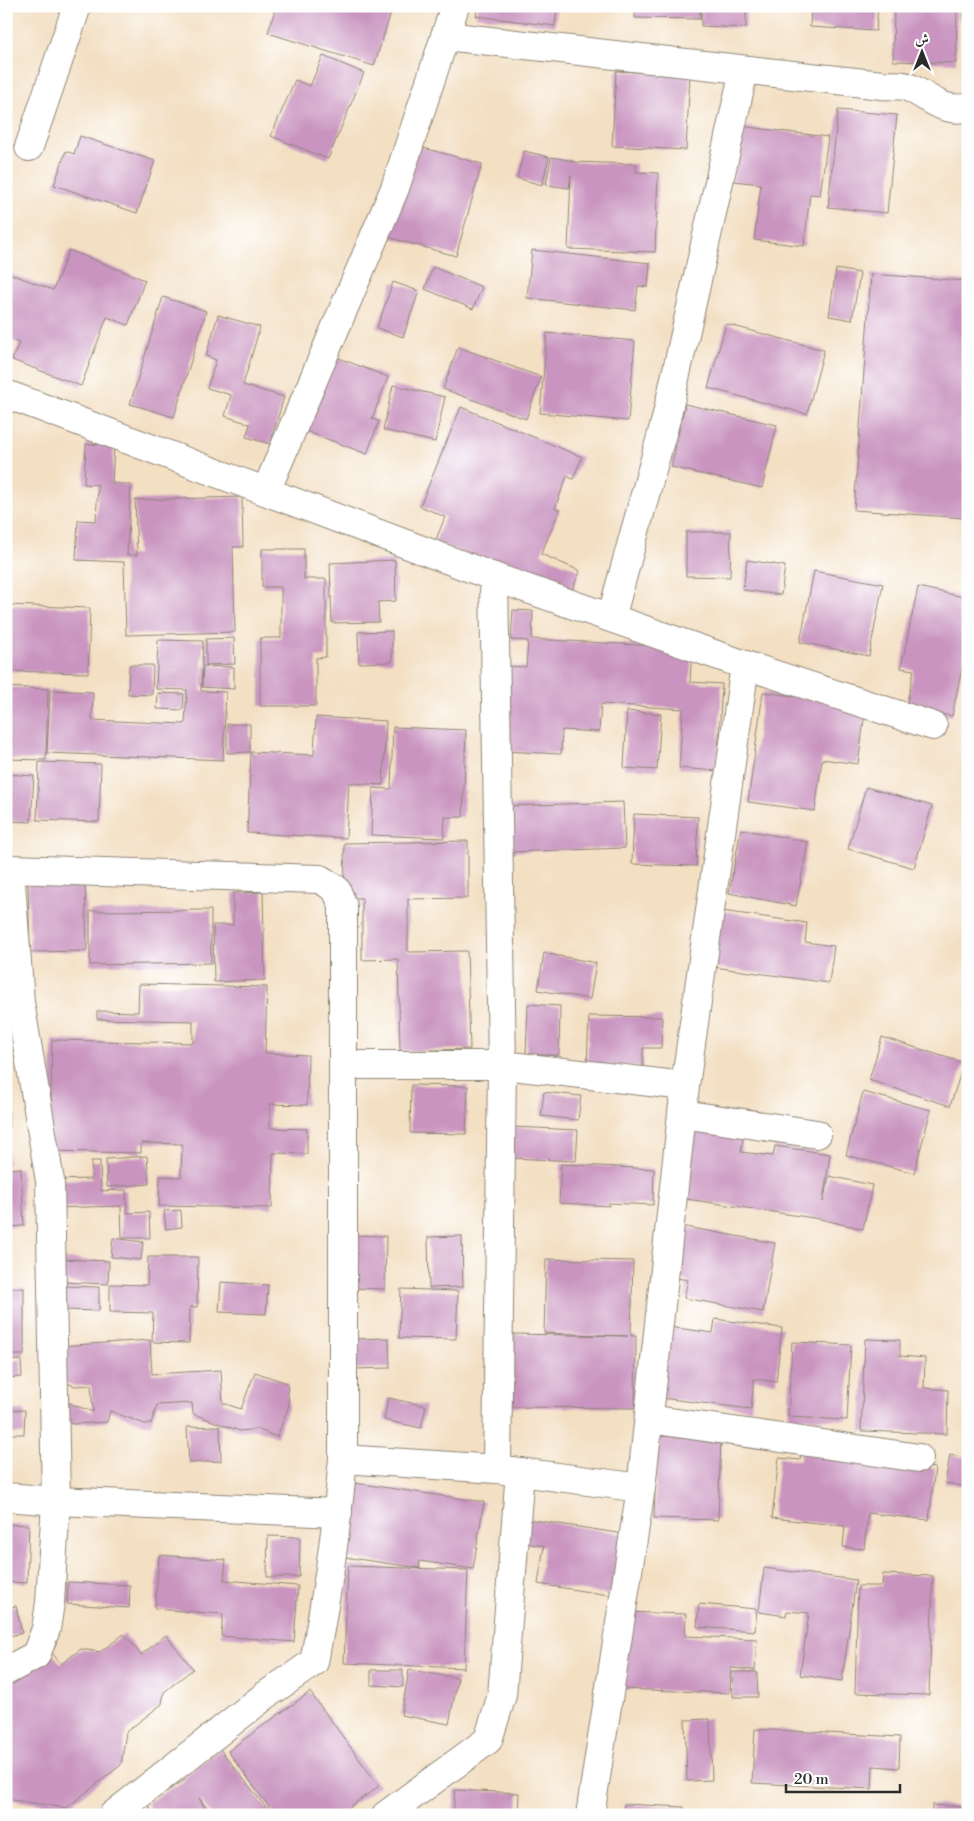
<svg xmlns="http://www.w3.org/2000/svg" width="974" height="1821" viewBox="0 0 974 1821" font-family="'Libre Bodoni',Amiri,serif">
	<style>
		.building { fill: #c994c0 }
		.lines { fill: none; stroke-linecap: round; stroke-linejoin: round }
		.minor-casing { stroke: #8f8576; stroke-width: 30 }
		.minor { stroke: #fff; stroke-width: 28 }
	</style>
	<rect width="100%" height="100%" fill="#fff"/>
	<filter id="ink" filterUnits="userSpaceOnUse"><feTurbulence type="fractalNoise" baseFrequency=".02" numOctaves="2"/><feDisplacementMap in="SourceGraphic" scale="10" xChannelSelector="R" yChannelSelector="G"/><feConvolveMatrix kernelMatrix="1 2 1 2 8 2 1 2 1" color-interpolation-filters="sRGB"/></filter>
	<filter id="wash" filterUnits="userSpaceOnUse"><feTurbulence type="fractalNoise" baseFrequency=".0096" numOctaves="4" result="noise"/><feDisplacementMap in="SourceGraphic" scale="20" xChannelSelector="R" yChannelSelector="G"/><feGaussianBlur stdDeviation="1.12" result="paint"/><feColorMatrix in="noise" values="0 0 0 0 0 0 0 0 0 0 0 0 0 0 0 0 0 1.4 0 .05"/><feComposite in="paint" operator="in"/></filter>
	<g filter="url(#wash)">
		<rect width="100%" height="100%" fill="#f3dfc2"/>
		<g id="blocks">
			<!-- building -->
			<g class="building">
				<path d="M276,6H393L374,66L268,33Z"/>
				<path d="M477,6H557L555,26L476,16Z"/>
				<path d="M636,6H700V19L635,18Z"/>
				<path d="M702,6H746V28L701,26Z"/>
				<path d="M811,6H878L876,31L810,27Z"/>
				<path d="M894,6H957L956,63L893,61Z"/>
				<path d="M964,6H968V23H963Z"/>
				<path d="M323,56L364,73L328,159L271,136L295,80L310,86Z"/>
				<path d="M616,71L690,75L686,150L612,146Z"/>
				<path d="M838,110L897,115L887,213L828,207Z"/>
				<path d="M739,126L828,137L820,195L810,194L804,246L754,240L761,184L733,181Z"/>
				<path d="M80,136L155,161L137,213L54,185L66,151L74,154Z"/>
				<path d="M413,145L482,164L456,256L387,237Z"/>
				<path d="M524,151L549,157L542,185L517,178Z"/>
				<path d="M551,157L573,161V162L636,164V172L658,173L655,252L568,249L571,175L569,188L546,185Z"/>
				<path d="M69,250L145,280L128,325L107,317L81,386L12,360L19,343L6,338V286L11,274L53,290Z"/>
				<path d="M532,250L650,263L648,287L638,286L635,310L527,298Z"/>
				<path d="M433,267L482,287L473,309L425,289Z"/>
				<path d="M836,269L860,273L852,320L829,316Z"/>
				<path d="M871,274L968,281V484L965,518L854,510Z"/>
				<path d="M393,282L419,291L403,337L377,328Z"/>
				<path d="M163,297L206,311L174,417L130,404Z"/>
				<path d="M218,315L260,327L243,385L284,397L270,444L246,437L250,424L225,416L231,395L207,388L216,360L206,356Z"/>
				<path d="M726,324L824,350L807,414L708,388Z"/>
				<path d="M547,333L635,341L628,421L540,413Z"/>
				<path d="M458,347L541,377L526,419L443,389Z"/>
				<path d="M331,355L388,377L372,419L379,421L367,454L303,430Z"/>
				<path d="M393,385L445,397L435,442L383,430Z"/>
				<path d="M685,404L777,425L762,488L671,467Z"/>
				<path d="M461,407L582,457L573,479L567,476L555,508L560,510L541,554L580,571L570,596L435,542L445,517L420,506Z"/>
				<path d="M86,444L114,445L112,483L131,485L127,555H137L135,500L242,497L243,547H233L235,632L126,635L124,562L76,560L78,520L96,521L98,485L84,484Z"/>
				<path d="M686,532H731L730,577L686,576Z"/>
				<path d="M262,549H304V579H326V657L316,658V706H260V638H281V587H262Z"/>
				<path d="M395,560L396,601L378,602L379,622L332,623L330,563Z"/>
				<path d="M747,560L785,566L781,595L743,590Z"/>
				<path d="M814,571L883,584L869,656L800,642Z"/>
				<path d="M918,587L968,598V639L952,716L906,707L914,670L901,668Z"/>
				<path d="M6,605L90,608L88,673L6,671Z"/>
				<path d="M513,610L533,611L532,639L692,648L690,682L722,684L717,771L679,768L683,709L601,704L599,732L562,730L561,754L502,751L507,666L526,667L528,641L511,640Z"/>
				<path d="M392,631V662L359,663L358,632Z"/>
				<path d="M234,638L235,664L206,665V639Z"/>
				<path d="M158,640L203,641L201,691L226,692L223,760L47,753L50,690L93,692L92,720L185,724L187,690L156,689Z"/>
				<path d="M129,665H153L152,695L128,694Z"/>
				<path d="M203,666L234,667V689L202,687Z"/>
				<path d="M6,687L48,689L46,760L6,759Z"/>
				<path d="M763,692L866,706L858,764L822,759L815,811L748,802Z"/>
				<path d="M158,693L184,694L183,710L157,709Z"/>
				<path d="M627,711L661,714L657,770L624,768Z"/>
				<path d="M316,717L386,721L383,785L349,783L346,838L247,833L251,752L314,755Z"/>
				<path d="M227,724H250V752L227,753Z"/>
				<path d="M393,727L466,730L463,817H445L444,838L371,835L373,788L391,789Z"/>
				<path d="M39,762L101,764L99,822L37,820Z"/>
				<path d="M6,774L34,776L31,822L6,821Z"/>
				<path d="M866,787L932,806L914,868L848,849Z"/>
				<path d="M623,802L625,848L508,852L506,806Z"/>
				<path d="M634,814L698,817L696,866L632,864Z"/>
				<path d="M741,829L808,842L796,906L729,893Z"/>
				<path d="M468,841V898L408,899V952L467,951L470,1049L400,1051L398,959L362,960V898H345L344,843Z"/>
				<path d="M85,881L87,951L30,952L28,882Z"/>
				<path d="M263,892L265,980L214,982L213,925H233V893Z"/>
				<path d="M211,910V963L90,965V911Z"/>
				<path d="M722,911L807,923L805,942L834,946L829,983L714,967Z"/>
				<path d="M544,953L596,963L590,999L538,990Z"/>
				<path d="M139,984L267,987L265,1053L308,1055L307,1105L270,1104V1128L307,1129V1154L273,1153L272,1208L159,1206L160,1176L181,1177L182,1144L141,1143V1153L50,1151L52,1040L193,1043V1021L97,1019V1011L138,1012Z"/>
				<path d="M528,1004L560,1006L559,1055H526Z"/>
				<path d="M589,1016L662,1017L661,1048H643V1067L587,1065Z"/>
				<path d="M882,1037L964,1063L950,1106L869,1080Z"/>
				<path d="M411,1085L468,1086L466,1134L410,1133Z"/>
				<path d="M544,1092L581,1096L578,1120L541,1116Z"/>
				<path d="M863,1092L931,1110L914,1173L846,1155Z"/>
				<path d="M6,1111H9L8,1164H6Z"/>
				<path d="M691,1125L744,1133L741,1152L773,1156L775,1146L830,1154L823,1202L829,1176L872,1185L863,1229L820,1219L680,1198Z"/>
				<path d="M513,1127L578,1130L576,1161L511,1158Z"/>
				<path d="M147,1156L149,1184L107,1187L106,1159Z"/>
				<path d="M91,1161H100L101,1191L126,1190L127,1213L149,1212L150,1238H122L121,1206L54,1208L53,1180L92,1179Z"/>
				<path d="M561,1164L654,1169L653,1205L609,1203V1206L559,1203Z"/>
				<path d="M21,1168L24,1226L6,1227V1169Z"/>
				<path d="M181,1210L182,1227L166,1229L164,1211Z"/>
				<path d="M675,1225L775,1243L763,1312L684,1298L688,1280L666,1276Z"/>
				<path d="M349,1235L386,1236L385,1289L348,1288Z"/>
				<path d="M462,1236L463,1287L429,1288L428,1237Z"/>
				<path d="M113,1238L143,1242L141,1260L111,1257Z"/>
				<path d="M148,1257H198L197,1307H190L189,1343L152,1342L153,1313L110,1312V1284L147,1285Z"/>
				<path d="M61,1259L109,1261L108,1284L60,1282Z"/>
				<path d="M546,1259L633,1261L631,1336H636L635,1408L512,1407L513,1334L628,1336L544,1333Z"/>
				<path d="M221,1282L268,1285L266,1314L219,1312Z"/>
				<path d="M63,1286L99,1287V1311L62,1310Z"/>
				<rect x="6" y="1288" width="18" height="67"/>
				<path d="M401,1289L458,1291L456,1339L399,1338Z"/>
				<path d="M715,1319L782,1328L776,1382L754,1379L751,1409L661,1398L669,1327L713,1333Z"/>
				<path d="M389,1338L390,1368L353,1369L352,1339Z"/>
				<path d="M865,1339L900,1340V1356L925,1358L924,1388L948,1390L947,1434L861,1431Z"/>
				<path d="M150,1340L152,1374L221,1370L223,1403L241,1409L255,1372L287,1383L289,1405L277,1437L257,1429L240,1431L193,1414L192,1403L157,1405L151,1424H145L110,1411L107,1422L72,1424L55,1418L61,1400L93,1412L91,1385L75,1386L57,1380L59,1346Z"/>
				<path d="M792,1342L851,1345L847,1420L788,1417Z"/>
				<path d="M21,1360L22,1377L6,1378V1361Z"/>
				<path d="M388,1398L426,1406L421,1428L384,1420Z"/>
				<path d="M6,1410H25L24,1434H6Z"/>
				<path d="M220,1426L221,1461L189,1463L187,1427Z"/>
				<path d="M657,1436L721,1438L718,1520L654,1518Z"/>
				<path d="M801,1452L935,1468L929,1520L868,1513L864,1549L843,1547L845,1526L772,1518L779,1458L800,1460Z"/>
				<path d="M950,1455L968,1458V1487L945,1483Z"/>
				<path d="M355,1483L484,1502L473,1569L420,1561L419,1568L344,1557Z"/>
				<path d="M527,1519L631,1535L622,1597L538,1584L544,1546L523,1543Z"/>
				<path d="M6,1524L29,1525L27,1583L6,1582Z"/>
				<path d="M268,1536L300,1537L299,1577H267Z"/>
				<path d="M159,1555L226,1560L224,1580L298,1586L294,1642L221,1636L223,1614L155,1609Z"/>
				<path d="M348,1566L468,1570L464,1668L344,1663Z"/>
				<path d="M764,1568L856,1580L842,1681L800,1675L809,1613L787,1611L786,1616L759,1612Z"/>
				<path d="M883,1574L933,1576L929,1695L855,1693L858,1586H882Z"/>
				<path d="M68,1582L130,1585L129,1608L67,1604Z"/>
				<path d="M699,1604L757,1609L755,1631L697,1627Z"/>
				<path d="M16,1606L22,1633L6,1637V1608Z"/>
				<path d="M623,1612L686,1614L685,1636L757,1639L755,1670L731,1668L730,1693L620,1689Z"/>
				<path d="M124,1634L141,1655L166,1635L193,1669L164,1692L162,1704L126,1732L121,1765L66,1808L6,1799V1687L9,1685L11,1673L49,1649L61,1664L81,1649L100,1652Z"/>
				<path d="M371,1670H403V1687L371,1685Z"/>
				<path d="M409,1670L458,1678L449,1724L401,1715Z"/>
				<path d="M732,1672H757L758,1697H733Z"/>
				<path d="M310,1692L379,1786L339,1815H275L228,1751Z"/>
				<path d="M710,1719L712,1780L687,1781L685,1720Z"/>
				<path d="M755,1729L900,1737L899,1768L873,1766L872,1789L752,1783Z"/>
				<path d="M220,1749L272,1815H212L199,1798L208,1815H154L147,1803L185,1780L183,1778Z"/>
				<path d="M455,1790L519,1793L518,1815H453Z"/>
				<path d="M624,1804L684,1807V1815H623Z"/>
				<path d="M932,1805L968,1807V1815H932Z"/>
			</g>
		</g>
	</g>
	<g filter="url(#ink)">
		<use href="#blocks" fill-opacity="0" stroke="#8f8576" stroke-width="1"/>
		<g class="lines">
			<defs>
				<g id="minor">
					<path d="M445,36L882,85C891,86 903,84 910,88C929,97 945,114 968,107"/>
					<path d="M29,147L77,6"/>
					<path d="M6,394L494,577L745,665L685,1086L641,1488L590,1815"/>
					<path d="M266,491L395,188L455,6"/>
					<path d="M494,577L502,1065L497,1469"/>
					<path d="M611,618L666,419L744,70"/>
					<path d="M745,665L933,726"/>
					<path d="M6,867L10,869L320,879L336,889L343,906V1459C337,1527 327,1594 314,1662L266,1695L113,1815"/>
					<path d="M343,1065H502L685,1086"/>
					<path d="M682,1114L817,1134"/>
					<path d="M649,1419L919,1458"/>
					<path d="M343,1459L497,1469L641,1488"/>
					<path d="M6,1497L56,1501L338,1513"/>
					<path d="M6,1671L36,1655L46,1629L50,1603L56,1501L50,1181L20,1002L10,869"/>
					<path d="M386,1815L488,1740L502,1695L520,1472"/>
				</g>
			</defs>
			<!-- minor casing -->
			<use href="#minor" class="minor-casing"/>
			<!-- minor -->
			<use href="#minor" class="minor"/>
		</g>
	</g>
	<!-- margin -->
	<rect width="974" height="1821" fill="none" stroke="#fff" stroke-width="25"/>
	<!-- north arrow -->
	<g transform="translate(922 52)" stroke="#ffffff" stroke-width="4" paint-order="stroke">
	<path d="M0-4L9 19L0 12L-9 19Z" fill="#2b2b2b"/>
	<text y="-8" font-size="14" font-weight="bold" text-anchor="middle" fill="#2b2b2b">ش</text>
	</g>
	<!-- scale -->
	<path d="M786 1784v8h114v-8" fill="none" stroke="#2b2b2b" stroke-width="2.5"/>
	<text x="794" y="1784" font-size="15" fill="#2b2b2b" stroke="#ffffff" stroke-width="4" paint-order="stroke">20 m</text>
</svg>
